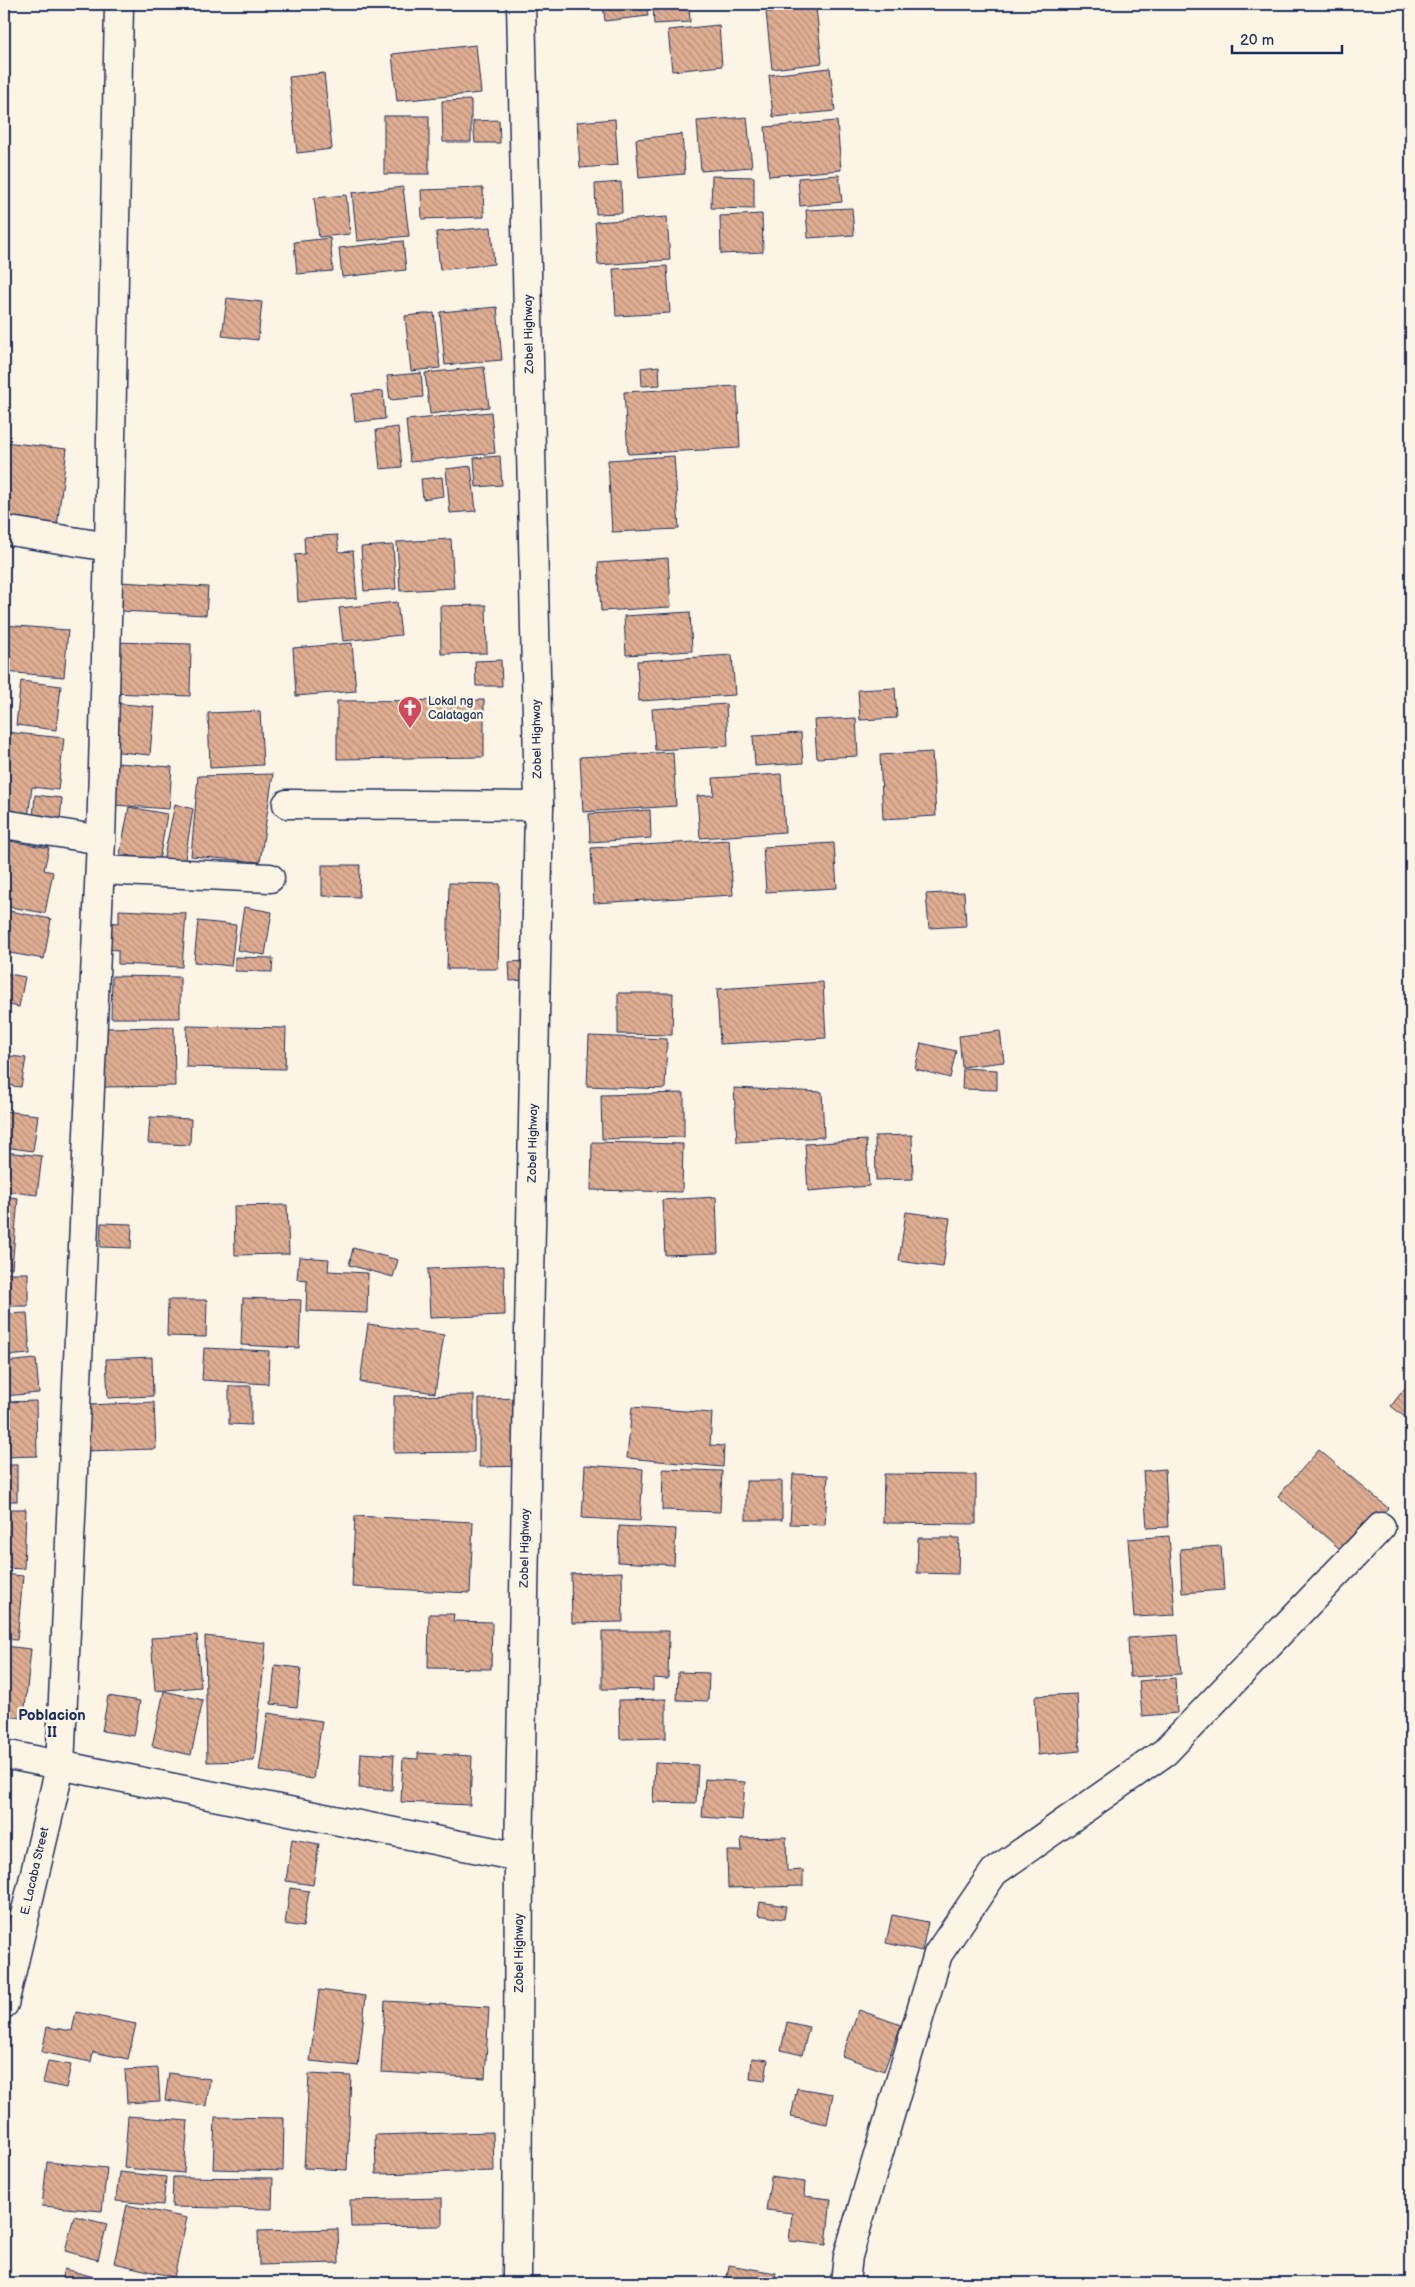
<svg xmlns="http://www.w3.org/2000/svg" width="1415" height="2287" viewBox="0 0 1415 2287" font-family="'Balsamiq Sans',sans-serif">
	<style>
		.building { fill: url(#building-back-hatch); stroke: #1b2f5e }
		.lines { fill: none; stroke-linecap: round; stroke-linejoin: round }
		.minor-casing { stroke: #1b2f5e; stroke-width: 31 }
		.major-casing { stroke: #1b2f5e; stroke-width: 31 }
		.minor { stroke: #fcf5e5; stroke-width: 28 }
		.major { stroke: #fcf5e5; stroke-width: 28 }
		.labels { text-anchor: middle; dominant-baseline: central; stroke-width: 5; stroke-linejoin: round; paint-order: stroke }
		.street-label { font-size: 12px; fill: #1b2f5e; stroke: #fcf5e5 }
		.poi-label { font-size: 12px; fill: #1b2f5e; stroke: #fcf5e5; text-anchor: start }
		.quarter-label { font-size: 15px; font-weight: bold; fill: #1b2f5e; stroke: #fcf5e5 }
	</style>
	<defs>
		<pattern id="building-back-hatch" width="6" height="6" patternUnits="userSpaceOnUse" patternTransform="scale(1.25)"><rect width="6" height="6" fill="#e0ae92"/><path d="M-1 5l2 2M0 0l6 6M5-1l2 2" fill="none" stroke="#b58e7a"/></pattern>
	</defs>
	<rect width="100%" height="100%" fill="#fcf5e5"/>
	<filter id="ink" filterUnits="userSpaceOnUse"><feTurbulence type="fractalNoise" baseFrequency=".02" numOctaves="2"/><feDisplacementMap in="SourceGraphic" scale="10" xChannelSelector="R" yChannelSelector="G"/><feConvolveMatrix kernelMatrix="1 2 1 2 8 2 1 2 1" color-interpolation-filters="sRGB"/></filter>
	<g filter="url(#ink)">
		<!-- building -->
		<g class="building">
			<path d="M603,4H646L648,16L605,21Z"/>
			<path d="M653,4H689L690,22L654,24Z"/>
			<path d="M816,7L822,63L772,69L766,12Z"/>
			<path d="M719,25L722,66L672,71L668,30Z"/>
			<path d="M476,45L481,93L397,101L392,54Z"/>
			<path d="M830,68L835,111L773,117L769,75Z"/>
			<path d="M324,73L332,149L297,153L289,77Z"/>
			<path d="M471,100V142H443L442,101Z"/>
			<rect x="384" y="116" width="45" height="58"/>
			<path d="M747,117L752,167L701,171L697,121Z"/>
			<path d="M615,119L618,165L580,168L577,122Z"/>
			<path d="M499,120L500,143H475L473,121Z"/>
			<path d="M837,121L841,170L769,176L765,127Z"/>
			<path d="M682,134L685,174L639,178L636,139Z"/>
			<path d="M839,175L842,202L800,206L798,178Z"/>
			<path d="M712,176L754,177V209L711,208Z"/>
			<path d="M621,182L622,213L596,214L595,184Z"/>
			<path d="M403,187L409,236L357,241L352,193Z"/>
			<path d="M483,188L484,217L422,219L421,190Z"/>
			<path d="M346,195L350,234L319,237L314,198Z"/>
			<path d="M852,208L854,235L808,238L806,210Z"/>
			<path d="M762,214L763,252L721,254L720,216Z"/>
			<path d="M667,217L670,260L598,265L595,222Z"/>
			<path d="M491,227L494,264L440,270L436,232Z"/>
			<path d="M330,238L333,271L297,274L294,242Z"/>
			<path d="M403,241L406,270L342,277L339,248Z"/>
			<path d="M667,266L670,313L616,316L613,269Z"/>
			<path d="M227,298L262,302L258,340L222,336Z"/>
			<path d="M497,307L502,360L445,365L440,312Z"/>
			<path d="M434,313L440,368L411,371L405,316Z"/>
			<path d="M659,366L660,385L642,386L641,368Z"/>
			<path d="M484,367L489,407L430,414L425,373Z"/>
			<path d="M421,373L423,397L390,400L387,376Z"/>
			<path d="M737,386L740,448L628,454L624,392Z"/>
			<path d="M383,391L385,419L355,422L352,394Z"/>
			<path d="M491,412L495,453L410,462L406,420Z"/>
			<path d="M398,427L402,467L380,469L376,430Z"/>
			<path d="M4,442L67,449L56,534L4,528Z"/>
			<path d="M500,456L502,485L476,487L474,458Z"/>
			<path d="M674,456L679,529L612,532L608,460Z"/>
			<path d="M471,466L476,511L450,513L446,469Z"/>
			<path d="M442,477L444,496L423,499L421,479Z"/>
			<path d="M337,535L339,552L353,551L357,598L298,602L295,555L305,554L304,537Z"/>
			<path d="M451,539L454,588L400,591L397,542Z"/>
			<path d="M393,545L396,589L364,591L361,547Z"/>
			<path d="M668,558L671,607L601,611L598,563Z"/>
			<path d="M120,582L208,587L206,615L119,611Z"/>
			<path d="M397,602L401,635L343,641L339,608Z"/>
			<path d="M486,605L487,653L441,654L440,606Z"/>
			<path d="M690,612L692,651L626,655L624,616Z"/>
			<path d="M4,625L68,630L64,677L4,672Z"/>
			<path d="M113,642L191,644L190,696L111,693Z"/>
			<path d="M352,643L356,691L296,696L293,648Z"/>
			<path d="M732,655L735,695L639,701L637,661Z"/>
			<path d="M501,660L502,686H476L475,661Z"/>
			<path d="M21,681L61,686L56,730L16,725Z"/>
			<path d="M895,688L897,718L860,720L858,690Z"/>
			<path d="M484,700V757L337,759V701Z"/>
			<path d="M114,703L154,707L150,755L109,751Z"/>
			<path d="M726,704L728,746L655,750L652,709Z"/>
			<path d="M260,711L263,765L210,768L208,713Z"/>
			<path d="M856,718L858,756L817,758L814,720Z"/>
			<path d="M5,732L64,738L58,790L32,787L28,818L4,815Z"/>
			<path d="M801,733L803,763L755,766L753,736Z"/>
			<path d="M673,752L676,806L583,812L580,757Z"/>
			<path d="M932,752L936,816L883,819L880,755Z"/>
			<path d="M117,763L172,767L169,809L114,805Z"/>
			<path d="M273,774L260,862L191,856L198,776Z"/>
			<path d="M781,774L785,832L700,838L697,796L714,795L713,778Z"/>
			<path d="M35,795L62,798L60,821L33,818Z"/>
			<path d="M175,804L193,809L184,865L163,861Z"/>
			<path d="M129,807L167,814L159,861L120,854Z"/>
			<path d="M650,810L651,838L590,842L589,814Z"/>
			<path d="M4,840L49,848L44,870L53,872L45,913L4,906Z"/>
			<path d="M729,840L733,895L594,903L591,848Z"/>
			<path d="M834,843L837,888L766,892L763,847Z"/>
			<path d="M322,865H360L359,897L322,896Z"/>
			<path d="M449,883L500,884L498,969H447Z"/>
			<path d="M964,892L966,926L929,928L926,894Z"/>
			<path d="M244,907L272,912L265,955L237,950Z"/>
			<path d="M4,910L51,919L44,959L4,952Z"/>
			<path d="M119,910L186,913L182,967L118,964V950L103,949L105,922L119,923Z"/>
			<path d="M198,921L236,925L231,966L194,962Z"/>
			<path d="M235,957L273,958L272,972L235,971Z"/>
			<path d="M527,961L528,980L510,981L509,962Z"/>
			<path d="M4,973L25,977L19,1007L4,1004Z"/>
			<path d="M112,976L180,977V1018H111Z"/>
			<path d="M823,982L826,1038L720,1044L717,989Z"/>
			<path d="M618,993H673L672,1035L618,1034Z"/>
			<path d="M187,1026L286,1028L285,1069L186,1067Z"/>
			<path d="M174,1027L175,1086L103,1087L102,1028Z"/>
			<path d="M1000,1031L1004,1062L962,1067L959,1036Z"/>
			<path d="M589,1036L667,1039L665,1089L587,1086Z"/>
			<path d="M921,1043L956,1051L950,1078L915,1069Z"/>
			<path d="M4,1055L26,1058L21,1087L4,1085Z"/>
			<path d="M963,1068L997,1070V1090L962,1089Z"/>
			<path d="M734,1088L822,1092L824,1137L737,1142Z"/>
			<path d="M684,1093V1137L602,1139L601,1095Z"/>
			<path d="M4,1111L38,1115L33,1151L4,1147Z"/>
			<path d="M150,1117L191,1119L190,1145L148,1143Z"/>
			<path d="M912,1135L913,1179L876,1180L875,1136Z"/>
			<path d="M866,1140L869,1186L808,1191L805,1144Z"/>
			<path d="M592,1142L683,1144L682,1192L591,1190Z"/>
			<path d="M4,1152L42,1156L37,1195L4,1191Z"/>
			<path d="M4,1196L18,1198L12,1268H4Z"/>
			<path d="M716,1197L718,1253L665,1255L662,1200Z"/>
			<path d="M287,1205L289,1254L235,1255L234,1206Z"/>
			<path d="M906,1212L950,1218L943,1267L899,1261Z"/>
			<path d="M101,1223L132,1224L131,1248L100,1247Z"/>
			<path d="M353,1248L398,1260L393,1277L349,1265Z"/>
			<path d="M299,1257L329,1259L328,1271L368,1273L367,1313L306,1311L307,1280L297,1279Z"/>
			<path d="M504,1266L505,1315L430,1318L428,1269Z"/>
			<rect x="4" y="1273" width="24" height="33"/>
			<path d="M243,1298L301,1300L299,1348L241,1345Z"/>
			<path d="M168,1300H207L206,1337L167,1336Z"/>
			<path d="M27,1313L30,1354L4,1356V1314Z"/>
			<path d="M368,1324L444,1335L435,1393L360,1382Z"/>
			<path d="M204,1348L269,1351L268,1384L202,1380Z"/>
			<path d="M152,1357L153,1396L108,1398L106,1359Z"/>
			<path d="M36,1359L39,1393L4,1396V1362Z"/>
			<path d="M1411,1380V1422L1391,1406Z"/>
			<path d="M229,1386H251V1425L229,1424Z"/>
			<path d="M474,1395V1452L394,1453V1396Z"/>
			<path d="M525,1398L526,1466L479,1467V1399Z"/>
			<path d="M36,1401L37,1456L4,1457V1402Z"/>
			<path d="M154,1402L156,1449L83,1451V1435L89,1434L88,1405Z"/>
			<path d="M632,1407L712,1413L710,1445L724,1446L723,1467L627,1458Z"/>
			<path d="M1319,1450L1388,1508L1347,1555L1278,1496Z"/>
			<rect x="4" y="1465" width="13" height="36"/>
			<path d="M585,1465L643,1469L640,1521L582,1518Z"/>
			<path d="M663,1469L722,1471L720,1512L662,1510Z"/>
			<path d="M1165,1469L1168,1527L1147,1528L1143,1471Z"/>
			<path d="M793,1474L828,1475L825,1525L790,1524Z"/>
			<path d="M884,1474L976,1475V1524L883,1523Z"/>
			<rect x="746" y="1481" width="36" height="39"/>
			<path d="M4,1509H26L24,1569L4,1568Z"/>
			<path d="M355,1516L473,1522L470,1593L352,1587Z"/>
			<path d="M619,1526L676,1529L674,1565L618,1562Z"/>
			<path d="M1169,1536L1175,1615L1134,1617L1128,1539Z"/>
			<path d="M918,1538H959L958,1574L917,1573Z"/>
			<path d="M1221,1546L1224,1590L1182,1593L1180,1549Z"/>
			<path d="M622,1572L623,1622L572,1623L571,1574Z"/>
			<path d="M4,1574L23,1576L17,1640L4,1639Z"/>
			<path d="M429,1614H454L453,1621L492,1622L491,1669L428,1668Z"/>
			<path d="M602,1631H669L668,1679L653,1678V1690L602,1689Z"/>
			<path d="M197,1635L201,1687L155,1691L151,1638Z"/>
			<path d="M1178,1635L1181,1674L1130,1677L1128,1638Z"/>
			<path d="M205,1636L266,1643L254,1761L207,1762Z"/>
			<path d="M4,1646L31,1649L24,1718L4,1716Z"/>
			<path d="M275,1665L301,1668L297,1707L271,1704Z"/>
			<path d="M678,1672L709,1673L708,1701L677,1700Z"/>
			<path d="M1175,1678L1177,1713L1142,1716L1139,1681Z"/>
			<path d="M164,1691L203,1700L191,1755L152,1746Z"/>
			<path d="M1077,1694L1080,1751L1038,1755L1035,1696Z"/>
			<path d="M108,1696L140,1701L134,1736L102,1731Z"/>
			<path d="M666,1699V1738L620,1739L619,1700Z"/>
			<path d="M268,1713L322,1721L313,1779L259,1771Z"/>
			<path d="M361,1753L394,1755L392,1790L359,1788Z"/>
			<path d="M418,1753L472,1756L470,1805L401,1802L403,1758L418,1759Z"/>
			<path d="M655,1763L698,1765L696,1803L653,1802Z"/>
			<path d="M705,1779L745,1782L742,1820L702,1817Z"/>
			<path d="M786,1837L787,1871L803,1870V1886L728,1888L727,1851H742L741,1838Z"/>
			<path d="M292,1839L319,1844L313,1885L286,1881Z"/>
			<path d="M290,1888L309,1891L303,1927L285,1924Z"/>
			<path d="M760,1902L786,1906L784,1919L758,1915Z"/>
			<path d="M892,1915L928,1922L922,1951L886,1943Z"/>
			<path d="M319,1990L366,1996L358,2066L310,2061Z"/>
			<path d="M385,2001L489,2007L485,2078L381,2072Z"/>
			<path d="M859,2010L901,2025L884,2071L842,2056Z"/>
			<path d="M76,2012L136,2024L128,2059L93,2052L91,2062L42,2052L47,2027L72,2031Z"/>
			<path d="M787,2022L809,2027L802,2055L781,2050Z"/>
			<path d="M752,2058L768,2060L765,2081L750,2079Z"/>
			<path d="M48,2061L71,2065L66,2088L43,2083Z"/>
			<path d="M158,2068L160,2101L127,2103L125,2070Z"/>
			<path d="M169,2073L210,2079L206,2106L165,2100Z"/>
			<path d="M309,2074L351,2076L347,2170L304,2168Z"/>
			<path d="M797,2088L833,2094L827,2124L791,2117Z"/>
			<path d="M128,2116L188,2121L184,2173L124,2168Z"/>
			<path d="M215,2117L284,2118L283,2171L213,2169Z"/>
			<path d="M493,2132L494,2171L376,2174L375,2135Z"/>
			<path d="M47,2162L107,2168L102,2211L42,2206Z"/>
			<path d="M119,2172L166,2177L163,2205L116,2201Z"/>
			<path d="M173,2177L273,2178L272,2209L172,2207Z"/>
			<path d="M771,2177L805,2182L804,2196L831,2199L826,2245L789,2241L792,2213L766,2210Z"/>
			<path d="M442,2198V2226L351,2227L350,2200Z"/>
			<path d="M127,2205L187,2218L174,2277L114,2263Z"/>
			<path d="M74,2216L107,2224L98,2260L65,2251Z"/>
			<path d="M338,2229L339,2263L259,2265L258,2231Z"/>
			<path d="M729,2265L776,2273L774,2283H726Z"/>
			<path d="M64,2269L117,2283H60Z"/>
		</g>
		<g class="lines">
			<defs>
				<g id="minor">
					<path d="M4,530L109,547"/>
					<path d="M287,804L539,806"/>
					<path d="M4,824L101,840"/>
					<path d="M100,870L270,878"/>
					<path d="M4,1754L519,1857"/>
					<path d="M4,2004L60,1767L101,840L109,547L119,4"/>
					<path d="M845,2283L848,2256L938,1954L994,1872L1165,1752L1381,1527"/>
				</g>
				<path id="major" d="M517,2283L519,1857L539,806L521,4"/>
			</defs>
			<!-- minor casing -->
			<use href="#minor" class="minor-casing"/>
			<!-- major casing -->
			<use href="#major" class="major-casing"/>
			<!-- minor -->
			<use href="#minor" class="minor"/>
			<!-- major -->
			<use href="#major" class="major"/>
		</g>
	</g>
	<!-- icons -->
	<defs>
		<symbol id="church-pin" viewBox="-11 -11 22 30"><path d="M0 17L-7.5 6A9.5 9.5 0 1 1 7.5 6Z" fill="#d1495b" stroke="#fcf5e5"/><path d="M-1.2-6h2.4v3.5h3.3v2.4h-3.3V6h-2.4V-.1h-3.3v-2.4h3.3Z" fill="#fff"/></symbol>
	</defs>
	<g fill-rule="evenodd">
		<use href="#church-pin" x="396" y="694" width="28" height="38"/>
	</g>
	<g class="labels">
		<!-- street labels -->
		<g class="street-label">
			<text transform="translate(529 334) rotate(-91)">Zobel Highway</text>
			<text transform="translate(537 739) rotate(-91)">Zobel Highway</text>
			<text transform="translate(533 1143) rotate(-89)">Zobel Highway</text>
			<text transform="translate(525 1548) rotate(-89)">Zobel Highway</text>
			<text transform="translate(35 1871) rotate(-77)">E. Lacaba Street</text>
			<text transform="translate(519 1953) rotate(-90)">Zobel Highway</text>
		</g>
		<!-- poi labels -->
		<g class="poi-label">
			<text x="428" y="701">Lokal ng<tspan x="428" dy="14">Calatagan</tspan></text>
		</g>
		<!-- quarter labels -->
		<g class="quarter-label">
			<text x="52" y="1715">Poblacion<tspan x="52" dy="17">II</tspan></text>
		</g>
	</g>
	<!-- margin -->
	<rect width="1415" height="2287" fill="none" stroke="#fcf5e5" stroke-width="20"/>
	<rect x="10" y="10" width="1395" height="2267" fill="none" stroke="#1b2f5e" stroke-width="2" filter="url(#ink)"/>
	<!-- scale -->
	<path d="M1232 45v8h110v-8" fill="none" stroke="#1b2f5e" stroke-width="2.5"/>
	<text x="1240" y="45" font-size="15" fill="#1b2f5e" stroke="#fcf5e5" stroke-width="4" paint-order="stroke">20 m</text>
</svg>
